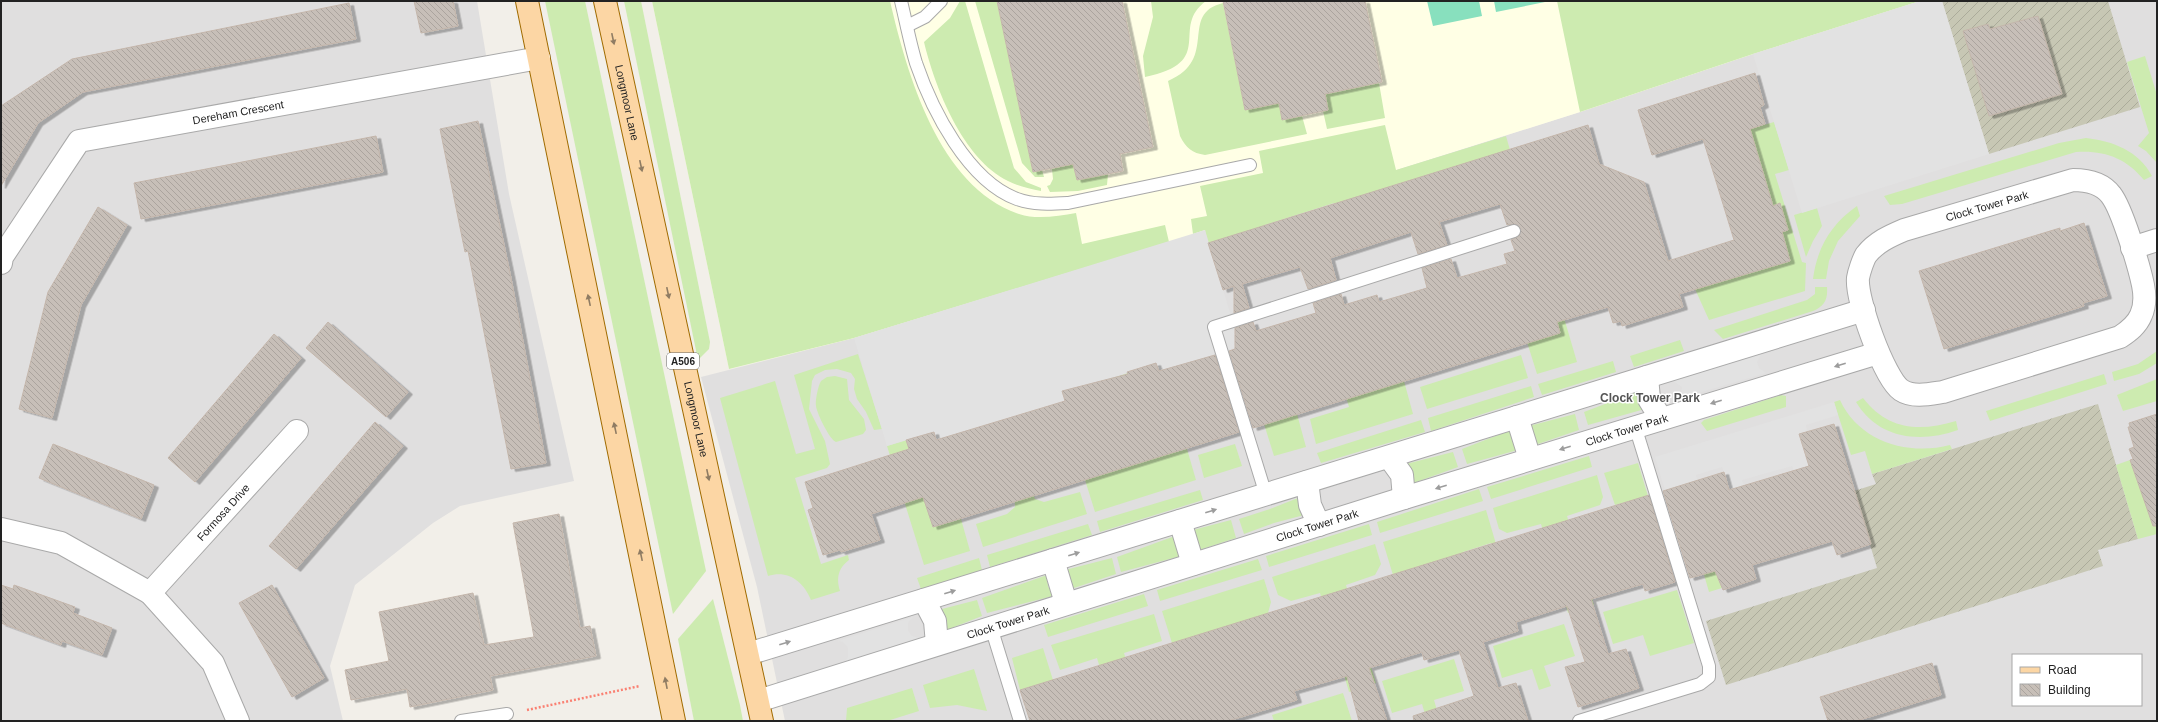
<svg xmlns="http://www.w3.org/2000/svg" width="2158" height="722" viewBox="0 0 2158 722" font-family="Arial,sans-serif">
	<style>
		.residential { fill: #e0dfdf; fill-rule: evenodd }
		.education { fill: #ffffe5 }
		.construction { fill: url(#construction-furrows) }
		.grass { fill: #cdebb0 }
		.pitch { fill: #88e0be }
		.parking { fill: #e2e2e2 }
		.building { fill: url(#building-back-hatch); stroke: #c4b6ab; filter: url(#shadow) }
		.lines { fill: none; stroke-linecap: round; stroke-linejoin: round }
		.lane-casing { stroke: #a9a9a9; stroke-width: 14 }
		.street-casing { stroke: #a9a9a9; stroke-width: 24 }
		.primary-casing { stroke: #a06b00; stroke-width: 24 }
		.path { stroke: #fa8072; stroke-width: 2.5; stroke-dasharray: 2 2; stroke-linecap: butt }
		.lane { stroke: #fff; stroke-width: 12 }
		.street { stroke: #fff; stroke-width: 22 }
		.primary { stroke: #fcd6a4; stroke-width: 22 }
		.oneway { fill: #8f7c63 }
		.oneway2 { fill: #9c9c9c }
		.labels { text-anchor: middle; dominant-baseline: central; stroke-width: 3; stroke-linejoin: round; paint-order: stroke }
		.shield { fill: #fff; stroke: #646464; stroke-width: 1 }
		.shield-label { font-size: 10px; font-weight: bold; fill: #222 }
		.street-label { font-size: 11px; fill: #222; stroke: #fff }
		.neighbourhood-label { font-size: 12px; font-weight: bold; fill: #555; stroke: #fff }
	</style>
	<defs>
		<pattern id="construction-furrows" width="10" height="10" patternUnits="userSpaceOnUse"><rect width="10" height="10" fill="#c7c7b4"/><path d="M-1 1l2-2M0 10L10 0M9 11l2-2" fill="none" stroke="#abab9a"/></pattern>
		<pattern id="building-back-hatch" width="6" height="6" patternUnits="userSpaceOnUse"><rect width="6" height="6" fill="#c7bfb8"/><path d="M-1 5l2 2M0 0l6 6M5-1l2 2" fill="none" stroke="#aba49e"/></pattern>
		<filter id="shadow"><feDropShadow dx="4.5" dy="2.5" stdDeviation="0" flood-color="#0004"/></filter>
	</defs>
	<rect width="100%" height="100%" fill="#f2efe9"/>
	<!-- residential -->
	<g class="residential">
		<path d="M1,1H477L509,194L574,481L460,506L433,523L355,585L330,666L343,721H1Z"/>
		<path d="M1920,1H2157V721H785L757,587L701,377L854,338L1169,242L1580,112L1753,54ZM2013,655H2141V705H2013Z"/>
	</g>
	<!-- education -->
	<path class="education" d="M652,1H1920L1753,54L1580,112L1169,242L854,338L729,369Z"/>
	<!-- construction -->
	<g class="construction">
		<path d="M1942,1H2108L2140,107L1989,154Z"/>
		<path d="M2098,404L2138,539L2098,550L2103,566L1726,685L1706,621L1877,568L1854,491L1876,484L1872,474Z"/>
	</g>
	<!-- grass -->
	<g class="grass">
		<path d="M545,1H585L706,571L673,614Z"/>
		<path d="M624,1H641L710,342L709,349L698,360Z"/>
		<path d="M652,1H890C907,74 939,187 1019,214C1037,220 1058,216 1076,213L1082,244L1165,225L1169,242L854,338L729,369Z"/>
		<path d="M960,1H965L1014,168L1026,182L1041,188V191C1030,189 1018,186 1008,181C963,159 935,88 924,42L950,18Z"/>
		<path d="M975,1H997L1033,172L1042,170L1044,177H1035L1022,163Z"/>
		<path d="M1151,1H1206C1169,28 1218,62 1145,77L1143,56L1153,17Z"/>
		<path d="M1557,1H1920L1753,54L1580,112Z"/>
		<path d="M1223,3L1245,110L1279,103L1282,120L1302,116L1307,134L1205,155C1192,153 1186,148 1180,136L1168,81C1220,59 1178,14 1223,3Z"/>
		<path d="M2145,56L2157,95V163L2146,151L2138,146L2149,133L2127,62Z"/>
		<path d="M1379,83L1385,118L1327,129L1323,111L1328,110L1325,94Z"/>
		<path d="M1774,122L1789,170L1775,174L1802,262L1806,263L1805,291L1709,320L1695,289L1790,261L1782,232L1788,230L1780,204L1773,206L1750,129Z"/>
		<path d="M1385,125L1396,170L1506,136L1510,150L1378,191L1344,233L1334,203L1265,225L1274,255L1208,243L1205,230L1193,234L1191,219L1207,216L1200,186L1263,173L1259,151Z"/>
		<path d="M2086,138C2113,141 2139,151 2152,176L2144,180C2126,158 2104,150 2076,152L1902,204L1890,205L1884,196L2059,143Z"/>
		<path d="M1073,164L1077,180L1108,174L1107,185L1078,191L1050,192L1047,186L1050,185L1053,179L1052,169Z"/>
		<path d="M1857,206L1860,216L1838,241L1829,261L1826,279H1813C1817,248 1831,224 1857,206Z"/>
		<path d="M1817,208L1822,226L1813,241L1806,257L1794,215Z"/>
		<path d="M1542,243L1577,362L1537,374L1527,342L1533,246Z"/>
		<path d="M1815,287H1827C1828,300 1824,306 1813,311L1723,339L1714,330L1807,300L1815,294Z"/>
		<path d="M1680,340L1684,351L1634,367L1630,356Z"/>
		<path d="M1330,345L1404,381L1413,414L1316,444L1310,419L1349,407Z"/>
		<path d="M2157,351V363L2139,374L2114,381L2112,372L2138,364Z"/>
		<path d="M858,354L882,429L874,430L866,412L857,399L854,389L855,379L851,373L837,369L825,370L815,375L812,381L809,409L825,441L830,464L827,468L795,478L821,564L848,555L849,560C838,568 836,579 840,591L811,600C803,581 788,570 768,576L720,398L775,381L796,454L815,449L794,375Z"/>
		<path d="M1521,355L1528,378L1427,409L1420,387Z"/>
		<path d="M1613,361L1616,372L1542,395L1538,384Z"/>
		<path d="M1128,373L1153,458L1187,449L1196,480L1095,512L1085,480L1117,470L1091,385Z"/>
		<path d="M2104,374L2107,384L1990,421L1986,411Z"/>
		<path d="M835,376L847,379L849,400L864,419L866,430L863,434L836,442C830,440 817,414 816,406C815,401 818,386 821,381L827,377Z"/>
		<path d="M2157,379V401L2123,411L2117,395Z"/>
		<path d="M1531,386L1534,397L1431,431L1428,418Z"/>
		<path d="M1639,391L1645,409L1588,425L1584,412Z"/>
		<path d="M1781,395L1786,396V407L1707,431L1701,423L1704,420Z"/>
		<path d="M1863,398C1888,430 1919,432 1956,421L1958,430C1921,443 1879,440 1856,402Z"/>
		<path d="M1840,400C1859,442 1909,456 1950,445L1952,449L1872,474L1865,451L1851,455L1834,402Z"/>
		<path d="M1297,414L1306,447L1274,456L1264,424Z"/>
		<path d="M1575,414L1579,430L1535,445L1529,426Z"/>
		<path d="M1009,418L1035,499L1044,502L1080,492L1087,514L983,547L976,524L1007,514L1015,507Z"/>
		<path d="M1421,420L1425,432L1321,463L1317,453Z"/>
		<path d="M1511,430L1513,441L1518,450L1467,464L1462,449Z"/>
		<path d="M906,440L933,527L961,519L970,551L924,565L887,446Z"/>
		<path d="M1235,444L1242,466L1204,478L1198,455Z"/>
		<path d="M1453,452L1458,467L1408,485L1402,465Z"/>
		<path d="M1589,456L1592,467L1491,499L1487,487Z"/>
		<path d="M2130,460L2139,486L2153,482L2157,497V534L2138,539L2116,465Z"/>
		<path d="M1638,463L1648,496L1615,505L1604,473Z"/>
		<path d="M1597,475L1603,497L1600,505L1567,516L1594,605L1568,613L1541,524L1507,533L1499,529L1493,508Z"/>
		<path d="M1479,489L1483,501L1380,533L1377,522Z"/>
		<path d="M1200,490L1203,500L1100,532L1097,521Z"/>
		<path d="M1303,496L1308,514L1274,523L1244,534L1239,519L1270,509Z"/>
		<path d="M1486,510L1496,544L1492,546L1491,543L1463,552L1489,638L1393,575L1383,542Z"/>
		<path d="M1231,520L1236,538L1199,550L1198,540L1193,530Z"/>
		<path d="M1088,524L1092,535L990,567L987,555Z"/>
		<path d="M1369,524L1372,535L1269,567L1266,556Z"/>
		<path d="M1704,529L1722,588L1709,592L1692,533Z"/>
		<path d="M1175,536L1176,547L1181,556L1121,572L1117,557Z"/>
		<path d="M1375,544L1381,564L1375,575L1346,585L1376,683L1349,692L1320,593L1291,601L1278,595L1272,577Z"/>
		<path d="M979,558L982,570L921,589L917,578Z"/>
		<path d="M1112,558L1116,574L1071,589V579L1065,570Z"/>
		<path d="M1258,559L1262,570L1160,601L1157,590Z"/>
		<path d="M1047,575L1048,586L1053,596L987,613L982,598Z"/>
		<path d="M1264,579L1271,602L1268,613L1231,720L1205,633L1172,643L1162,611Z"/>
		<path d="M1677,590L1694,643L1650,656L1643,635L1613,644L1603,612Z"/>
		<path d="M1144,594L1148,606L1048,637L1044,625Z"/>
		<path d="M713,599L740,705L743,721H694L678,639Z"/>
		<path d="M977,600L982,616L944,631L938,610Z"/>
		<path d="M1154,614L1162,641L1124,653L1145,721H1116L1097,658L1060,670L1051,645Z"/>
		<path d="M1564,624L1575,656L1544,666L1551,686L1539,690L1532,669L1502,678L1493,646Z"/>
		<path d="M1043,648L1053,680L1020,690L1012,658Z"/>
		<path d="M1454,659L1464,691L1434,700L1440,721H1427L1422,704L1392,713L1382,681Z"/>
		<path d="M974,669L987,711L957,705L930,708L923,685Z"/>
		<path d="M912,688L919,711L887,721H846L847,708Z"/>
		<path d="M1343,693L1352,721H1274L1272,715Z"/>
	</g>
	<!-- pitch -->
	<g class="pitch">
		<path d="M1427,1H1479L1482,16L1433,26Z"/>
		<path d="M1494,1H1545V2L1496,12Z"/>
	</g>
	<!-- parking -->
	<g class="parking">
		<path d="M1920,1H1942L1989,154L1802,213L1753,54Z"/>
		<path d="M1205,230L1240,346L1159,372L1156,363L1091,385L1062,391L1065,401L936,440L934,432L887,446L854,338Z"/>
		<path d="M1762,353L1757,362L1759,368L1766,373L1681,398L1682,387L1673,381Z"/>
		<path d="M1834,402L1838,415L1806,425L1816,489L1794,471L1792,466L1742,480L1751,509L1737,513L1722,467L1696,475L1697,480L1690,482L1698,510L1674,520L1655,457Z"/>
		<path d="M913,617L908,623V630L912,636L919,638L845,661L848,657V648L843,642L838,641Z"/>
	</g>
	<!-- building -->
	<g class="building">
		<path d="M414,1H453L458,26L421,33Z"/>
		<path d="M997,1H1122L1153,147L1120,154L1123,171L1077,180L1073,164L1033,172Z"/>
		<path d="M1223,1H1365L1382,82L1325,94L1328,110L1282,120L1279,103L1245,110Z"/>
		<path d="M349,3L356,39L83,92L38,123L1,186V106L72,59Z"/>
		<path d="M2038,16L2062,94L1989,116L1963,31L1988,24L1990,29Z"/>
		<path d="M1755,73L1764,105L1760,107L1765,124L1750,129L1773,206L1780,203L1788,230L1782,232L1790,261L1679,294L1683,307L1622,326L1621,321L1613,323L1608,307L1557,322L1560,333L1253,428L1229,351L1235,349V328L1253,322L1256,331L1316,313L1313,303L1341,294L1344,305L1377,295L1379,302L1427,288L1422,268L1451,259L1457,278L1507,264L1504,254L1515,251L1511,240L1519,236L1521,229L1516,224L1507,225L1500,204L1439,222L1447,245L1418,254L1411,232L1330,258L1336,280L1308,289L1300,267L1242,284L1249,308L1234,313V286L1223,290L1208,243L1588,125L1599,164L1644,182L1668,261L1734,240L1703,139L1652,155L1638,110Z"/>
		<path d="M478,121L511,278L546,463L511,469L468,251L465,252L440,129Z"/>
		<path d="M376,136L383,172L141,219L134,183Z"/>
		<path d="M98,207L127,225L81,305L52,418L19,409L48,292Z"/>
		<path d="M2084,223L2107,296L2083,303L2084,306L1944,349L1919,271L2060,228V231Z"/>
		<path d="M328,322L408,392L386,417L306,348Z"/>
		<path d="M274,334L301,358L195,482L168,458Z"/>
		<path d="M1215,355L1239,432L933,527L923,497L871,514L880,540L841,552L840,550L823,555L808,510L813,508L805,482L909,449L906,440L934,432L936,440L1065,401L1062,391L1128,374L1127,372L1156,363L1159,371Z"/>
		<path d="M2157,414V526H2153L2130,460L2133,459L2129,449L2134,447L2128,427H2130L2129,423Z"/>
		<path d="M375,422L403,446L296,569L269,546Z"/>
		<path d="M1834,424L1871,544L1837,555L1832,541L1752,565L1756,579L1723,590L1715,571L1690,578L1663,491L1724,472L1729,490L1809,466L1799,434Z"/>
		<path d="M53,444L154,485L141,519L39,478Z"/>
		<path d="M1649,495L1675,582L1645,591L1643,584L1591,599L1608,654L1626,649L1639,688L1578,707L1565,667L1585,662L1567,606L1516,622L1518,631L1483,642L1498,688L1516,683L1528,721H1414L1413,716L1474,696L1459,650L1424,660L1422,652L1369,668L1387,721H1359L1347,676L1294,691L1297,700L1228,721H1030L1020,690Z"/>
		<path d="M559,514L580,628L590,626L596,656L490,676L493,690L410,707L407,689L351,700L345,670L389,661L379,612L473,593L484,645L534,637L513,523Z"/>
		<path d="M1,585L13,589L14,585L75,607L73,613L112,628L102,655L62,641L61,645L1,623Z"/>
		<path d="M272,585L324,678L292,697L239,603Z"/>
		<path d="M1932,663L1941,695L1856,721H1828L1820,697Z"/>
	</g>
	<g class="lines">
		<defs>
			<g id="lane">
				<path d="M901,1C906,22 910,43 916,63C932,110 968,181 1017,199C1033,205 1050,204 1068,203L1250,165"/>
				<path d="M907,26L925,17L941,1"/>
				<path d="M1266,495L1214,327L1514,231"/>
				<path d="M991,627L1020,721"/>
				<path d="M461,721L507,714"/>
				<path d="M1579,721L1700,684L1709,677V666L1635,426"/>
			</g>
			<g id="street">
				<path d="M2073,180C2087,180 2102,183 2111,195C2122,209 2139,266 2143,285C2145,295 2145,306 2141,315C2137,325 2129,331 2120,337L1943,392C1930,394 1913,398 1901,390C1884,378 1856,299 1858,278C1859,272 1863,260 1866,255C1876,242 1890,236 1904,230Z"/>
				<path d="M2132,248L2157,240"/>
				<path id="s1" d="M1,263L2,257L79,141L539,58"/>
				<path d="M1647,377L1649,399L1661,419"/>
				<path d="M1517,417L1530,459"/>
				<path d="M1389,457L1402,475L1404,498"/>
				<path d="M1307,482L1310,505L1319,525"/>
				<path d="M1180,521L1193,564"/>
				<path d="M1,529L61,543L150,593L213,663L238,721"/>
				<path d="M1053,560L1066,603"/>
				<path id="s2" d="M150,593L297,431"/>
				<path d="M924,600L935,621L937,644"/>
				<path d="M748,654L1864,310"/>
				<path id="s3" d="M758,701L1404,498L1878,353"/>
			</g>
			<g id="primary">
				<path d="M527,1L674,721"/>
				<path id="s4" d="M605,1L762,721"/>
			</g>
		</defs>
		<!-- lane casing -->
		<use href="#lane" class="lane-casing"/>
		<!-- street casing -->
		<use href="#street" class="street-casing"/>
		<!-- primary casing -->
		<use href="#primary" class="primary-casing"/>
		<!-- path -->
		<path class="path" d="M527,710L640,686"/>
		<!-- lane -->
		<use href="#lane" class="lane"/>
		<!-- street -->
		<use href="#street" class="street"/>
		<!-- primary -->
		<use href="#primary" class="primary"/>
	</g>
	<!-- one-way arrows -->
	<defs><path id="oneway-solid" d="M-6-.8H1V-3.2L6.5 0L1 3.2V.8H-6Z"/></defs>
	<g class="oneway">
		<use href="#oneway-solid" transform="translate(613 39) rotate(78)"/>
		<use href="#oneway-solid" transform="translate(641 166) rotate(78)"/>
		<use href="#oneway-solid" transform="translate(668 293) rotate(78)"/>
		<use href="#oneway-solid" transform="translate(589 300) rotate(-102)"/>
		<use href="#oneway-solid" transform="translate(615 428) rotate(-102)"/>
		<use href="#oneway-solid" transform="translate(708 475) rotate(78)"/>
		<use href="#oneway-solid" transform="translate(641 555) rotate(-102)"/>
		<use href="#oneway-solid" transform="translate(666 683) rotate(-101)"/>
	</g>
	<g class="oneway2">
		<use href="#oneway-solid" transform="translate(1840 365) rotate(163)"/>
		<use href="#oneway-solid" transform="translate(1716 402) rotate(163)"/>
		<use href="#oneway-solid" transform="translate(1565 448) rotate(163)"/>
		<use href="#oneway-solid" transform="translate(1441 487) rotate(163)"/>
		<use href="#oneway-solid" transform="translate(1211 511) rotate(-17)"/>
		<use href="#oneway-solid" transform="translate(1074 554) rotate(-17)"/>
		<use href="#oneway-solid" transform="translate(950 592) rotate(-17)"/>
		<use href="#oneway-solid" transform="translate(785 643) rotate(-17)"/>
	</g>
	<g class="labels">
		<!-- shield labels -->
		<rect class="shield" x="667" y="353" width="32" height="16" rx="3"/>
		<g class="shield-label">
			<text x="683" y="361">A506</text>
		</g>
		<!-- street labels -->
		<g class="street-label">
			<text stroke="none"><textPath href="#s4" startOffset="104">Longmoor Lane</textPath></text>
			<text stroke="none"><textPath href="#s1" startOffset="307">Dereham Crescent</textPath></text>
			<text transform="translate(1987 206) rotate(-16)">Clock Tower Park</text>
			<text stroke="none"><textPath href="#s4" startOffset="428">Longmoor Lane</textPath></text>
			<text stroke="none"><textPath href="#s3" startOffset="910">Clock Tower Park</textPath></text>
			<text stroke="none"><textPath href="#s2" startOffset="109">Formosa Drive</textPath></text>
			<text stroke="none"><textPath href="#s3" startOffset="586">Clock Tower Park</textPath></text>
			<text stroke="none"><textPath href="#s3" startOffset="262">Clock Tower Park</textPath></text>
		</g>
		<!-- neighbourhood labels -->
		<g class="neighbourhood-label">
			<text x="1650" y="398">Clock Tower Park</text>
		</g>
	</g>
	<!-- border -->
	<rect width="2158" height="722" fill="none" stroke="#222222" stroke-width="4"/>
	<!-- legend -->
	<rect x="2012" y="654" width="130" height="52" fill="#ffffff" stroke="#a7a7a7"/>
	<rect x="2020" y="667" width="20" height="6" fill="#fcd6a4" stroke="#a7a7a7"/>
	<text x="2048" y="674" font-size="12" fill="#222222">Road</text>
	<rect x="2020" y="684" width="20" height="12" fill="url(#building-back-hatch)" stroke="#a7a7a7"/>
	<text x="2048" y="694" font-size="12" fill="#222222">Building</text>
</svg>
